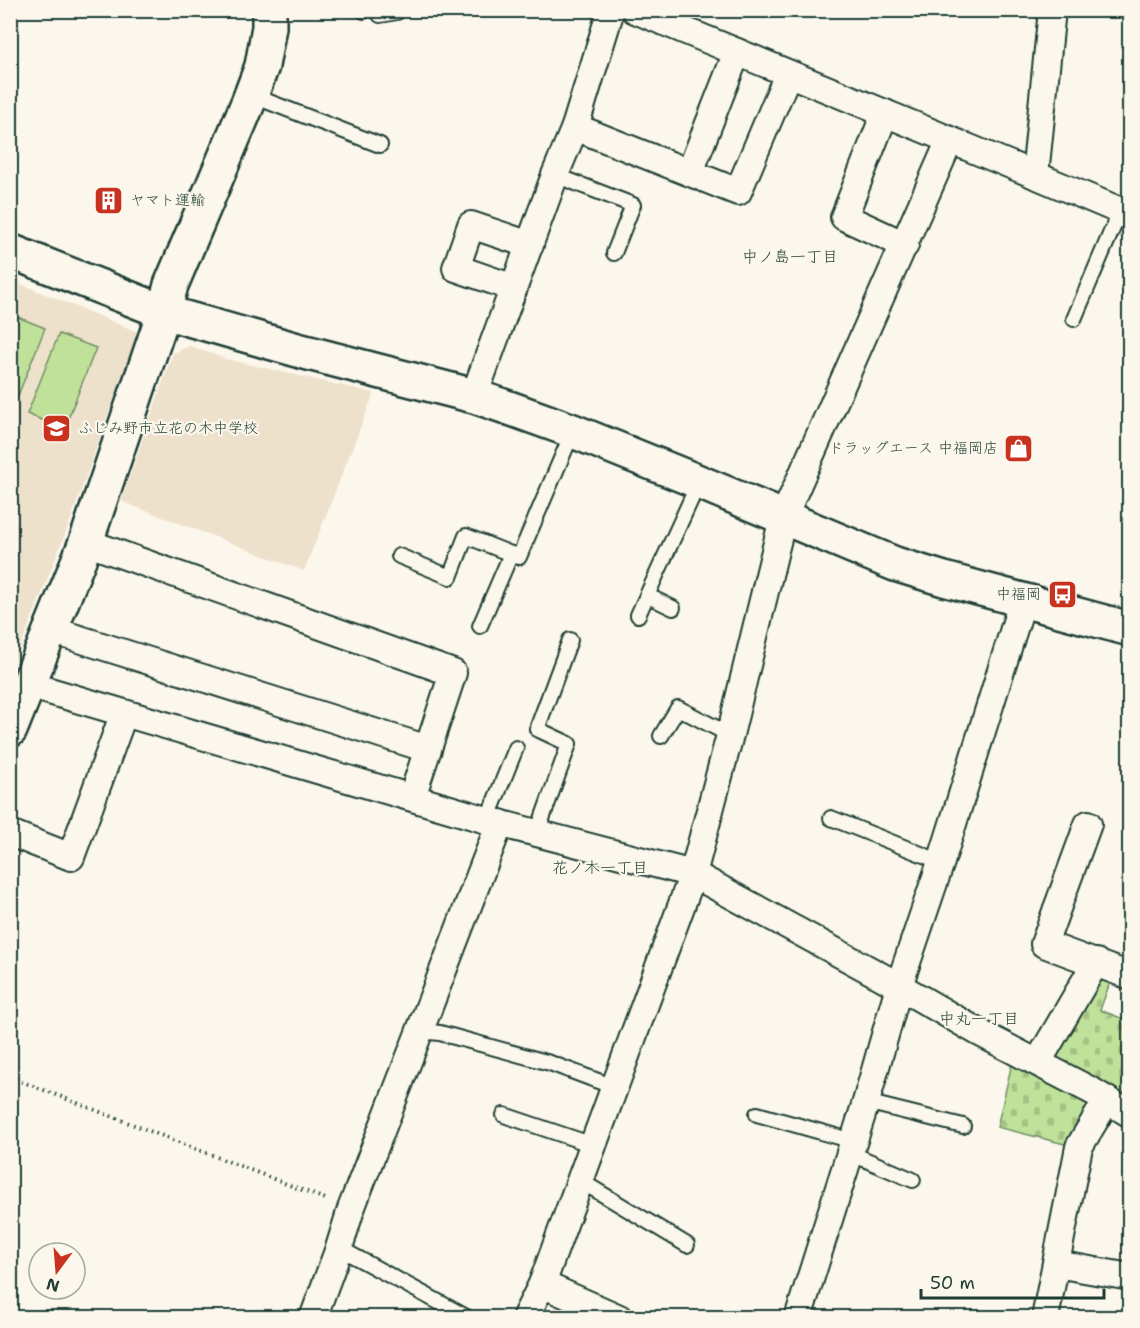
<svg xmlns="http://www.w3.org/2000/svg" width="1140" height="1328" viewBox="0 0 1140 1328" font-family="'Shantell Sans','Klee One',sans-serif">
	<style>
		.built { fill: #eee1cc }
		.cemetery { fill: url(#cemetery-stones); stroke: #708f66; stroke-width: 1.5 }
		.pitch { fill: #c0e199; stroke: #708f66; stroke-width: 1.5 }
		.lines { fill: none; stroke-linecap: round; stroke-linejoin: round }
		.service-casing { stroke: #1f3d34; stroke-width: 18 }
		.minor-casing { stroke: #1f3d34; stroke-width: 30 }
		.tertiary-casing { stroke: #1f3d34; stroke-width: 38 }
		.path { stroke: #1f3d34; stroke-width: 4; stroke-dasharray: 1.5 4.5; stroke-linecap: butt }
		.service { stroke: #fbf7ec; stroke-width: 14 }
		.minor { stroke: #fbf7ec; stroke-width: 26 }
		.tertiary { stroke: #fbf7ec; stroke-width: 33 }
		.labels { text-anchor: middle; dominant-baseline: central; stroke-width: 4.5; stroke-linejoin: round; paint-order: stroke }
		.poi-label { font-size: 15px; fill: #1f3d34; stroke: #fbf7ec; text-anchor: start }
		.neighbourhood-label { font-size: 16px; fill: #1f3d34; stroke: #fbf7ec }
	</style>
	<defs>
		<pattern id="cemetery-stones" width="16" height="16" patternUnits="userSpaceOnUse" patternTransform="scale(1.5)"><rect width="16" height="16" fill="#c0e199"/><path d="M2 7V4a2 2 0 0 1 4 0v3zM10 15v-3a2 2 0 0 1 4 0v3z" fill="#a5c284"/></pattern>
	</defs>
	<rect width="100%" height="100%" fill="#fbf7ec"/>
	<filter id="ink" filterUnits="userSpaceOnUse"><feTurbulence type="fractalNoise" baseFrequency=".0167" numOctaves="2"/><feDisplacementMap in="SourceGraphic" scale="12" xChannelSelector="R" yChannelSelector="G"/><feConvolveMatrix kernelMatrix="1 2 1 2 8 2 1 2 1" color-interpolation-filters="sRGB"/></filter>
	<g filter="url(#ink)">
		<!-- built -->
		<g class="built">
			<path d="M11,280L138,332L69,524L11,671Z"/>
			<path d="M190,346L226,359L374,393L304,571L121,501L173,353Z"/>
		</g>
		<!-- cemetery -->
		<g class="cemetery">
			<path d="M1099,972L1112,977L1100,1010L1129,1021V1106L1047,1062Z"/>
			<path d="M1013,1059L1095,1099L1073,1146L997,1127Z"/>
		</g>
		<!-- pitch -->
		<g class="pitch">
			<path d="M10,314L45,328L13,408L10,407Z"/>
			<path d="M59,334L96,348L64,429L27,414Z"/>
		</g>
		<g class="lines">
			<defs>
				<g id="service">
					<path d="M363,10L364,11"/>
					<path d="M380,15L397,12V10"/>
					<path d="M251,95L380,145"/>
					<path d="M555,175L633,205L614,253"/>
					<path d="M1074,319L1120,211"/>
					<path d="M399,556L450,577L466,536L511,554"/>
					<path d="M648,596L673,608"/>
					<path d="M638,615L699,482"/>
					<path d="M480,626L511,554L519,557L573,431"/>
					<path d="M661,736L678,708L730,735"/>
					<path d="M831,818L941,862"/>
					<path d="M487,820L516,748"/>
					<path d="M537,833L569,744L537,729L570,640"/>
					<path d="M420,1031L440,1033L550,1063L614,1087"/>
					<path d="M866,1102L963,1126"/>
					<path d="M757,1114L853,1141"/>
					<path d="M504,1115L593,1145"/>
					<path d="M850,1153L913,1180"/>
					<path d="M579,1180L687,1245"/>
					<path d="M339,1248L468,1318"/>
				</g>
				<g id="minor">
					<path d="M635,10L1035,175L1130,215"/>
					<path d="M885,113L844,217L905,245"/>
					<path d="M575,127L738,192L788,74"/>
					<path d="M690,172L737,52"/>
					<path d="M1035,175L1052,10"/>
					<path d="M514,288L456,268L471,225L530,245"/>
					<path d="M474,396L555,175L575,127L611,10"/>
					<path d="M86,542L453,673L412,797"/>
					<path d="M51,630L428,749"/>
					<path d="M29,685L487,820L693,874L899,986L980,1033L1092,1091L1130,1114"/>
					<path d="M1088,824L1044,944L1130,976"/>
					<path d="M10,833L71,857L124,713"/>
					<path d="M1038,1062L1096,962"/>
					<path d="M1056,1264L1130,1277"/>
					<path d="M542,1284L619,1318"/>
					<path d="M313,1318L339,1248L351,1209L500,823"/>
					<path d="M525,1318L542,1284L693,874L730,735L783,518L950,140"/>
					<path d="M798,1318L866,1102L899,986L941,862L1023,600"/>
					<path d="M1045,1318L1079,1147L1107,1100"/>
				</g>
				<g id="tertiary">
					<path d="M10,251L164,312L301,351L474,396L512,409L573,431L699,482L895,564L944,579L1130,629"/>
					<path d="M10,730L86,542L164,312L171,285L248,103L262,66L269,27V10"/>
				</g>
			</defs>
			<!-- service casing -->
			<use href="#service" class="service-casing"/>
			<!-- minor casing -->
			<use href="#minor" class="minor-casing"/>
			<!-- tertiary casing -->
			<use href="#tertiary" class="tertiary-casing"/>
			<!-- path -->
			<path class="path" d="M10,1077L328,1200"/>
			<!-- service -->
			<use href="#service" class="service"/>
			<!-- minor -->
			<use href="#minor" class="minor"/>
			<!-- tertiary -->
			<use href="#tertiary" class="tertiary"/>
		</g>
	</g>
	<!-- icons -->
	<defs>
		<symbol id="building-square" viewBox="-11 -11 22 22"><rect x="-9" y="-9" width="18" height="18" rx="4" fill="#c8321e" stroke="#fbf7ec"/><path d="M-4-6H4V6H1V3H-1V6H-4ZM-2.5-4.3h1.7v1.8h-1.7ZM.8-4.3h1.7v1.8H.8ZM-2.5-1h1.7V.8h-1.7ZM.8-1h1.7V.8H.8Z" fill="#fff"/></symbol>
		<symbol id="school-square" viewBox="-11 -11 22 22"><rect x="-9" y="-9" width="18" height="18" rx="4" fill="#c8321e" stroke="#fbf7ec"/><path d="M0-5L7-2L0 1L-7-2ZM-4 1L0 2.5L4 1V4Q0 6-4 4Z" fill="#fff"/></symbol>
		<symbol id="shop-square" viewBox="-11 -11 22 22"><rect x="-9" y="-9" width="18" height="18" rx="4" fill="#c8321e" stroke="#fbf7ec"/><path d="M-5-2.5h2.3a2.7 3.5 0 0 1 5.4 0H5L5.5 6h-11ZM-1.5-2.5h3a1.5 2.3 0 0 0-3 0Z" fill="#fff"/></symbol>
		<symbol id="bus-square" viewBox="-11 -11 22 22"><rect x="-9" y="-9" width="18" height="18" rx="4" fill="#c8321e" stroke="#fbf7ec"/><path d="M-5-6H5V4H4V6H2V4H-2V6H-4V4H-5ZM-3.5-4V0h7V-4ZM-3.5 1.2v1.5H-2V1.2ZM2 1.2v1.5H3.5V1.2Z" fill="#fff"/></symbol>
	</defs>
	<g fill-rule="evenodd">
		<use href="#building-square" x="92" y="184" width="33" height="33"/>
		<use href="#school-square" x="40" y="412" width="33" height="33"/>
		<use href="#shop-square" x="1002" y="432" width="33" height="33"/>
		<use href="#bus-square" x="1046" y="578" width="33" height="33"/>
	</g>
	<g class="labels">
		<!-- poi labels -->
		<g class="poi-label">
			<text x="130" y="200">ヤマト運輸</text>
			<text x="78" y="428">ふじみ野市立花の木中学校</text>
			<text x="998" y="448" text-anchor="end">ドラッグエース 中福岡店</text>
			<text x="1041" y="594" text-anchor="end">中福岡</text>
		</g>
		<!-- neighbourhood labels -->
		<g class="neighbourhood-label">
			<text x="790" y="256">中ノ島一丁目</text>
			<text x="600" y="867">花ノ木一丁目</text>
			<text x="979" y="1018">中丸一丁目</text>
		</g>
	</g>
	<!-- margin -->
	<rect width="1140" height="1328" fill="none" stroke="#fbf7ec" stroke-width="36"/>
	<rect x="18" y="18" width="1104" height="1292" fill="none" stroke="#1f3d34" stroke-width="2" filter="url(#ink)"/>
	<!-- north arrow -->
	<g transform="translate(57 1271) rotate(196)"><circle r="28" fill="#fbf7ec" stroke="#a3ada2" stroke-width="1.5"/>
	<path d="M0-4.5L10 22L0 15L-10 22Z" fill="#c8321e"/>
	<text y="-9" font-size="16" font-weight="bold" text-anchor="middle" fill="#1f3d34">N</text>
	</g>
	<!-- scale -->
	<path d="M921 1289v9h183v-9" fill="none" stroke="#1f3d34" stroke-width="3"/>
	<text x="930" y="1289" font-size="18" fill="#1f3d34" stroke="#fbf7ec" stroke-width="4.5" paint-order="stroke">50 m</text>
</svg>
